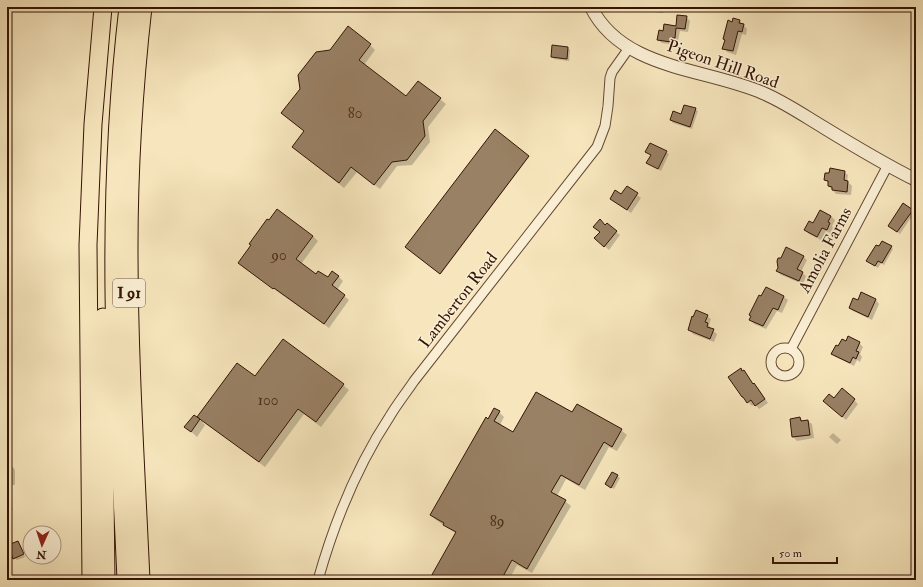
<svg xmlns="http://www.w3.org/2000/svg" width="923" height="587" viewBox="0 0 923 587" font-family="'IM FELL Double Pica',serif">
	<style>
		.shadow { fill: #0003 }
		.building { fill: #998165; stroke: #341405 }
		.lines { fill: none; stroke-linecap: round; stroke-linejoin: round }
		.minor-casing { stroke: #654833; stroke-width: 11 }
		.tertiary-casing { stroke: #654833; stroke-width: 14 }
		.motorway-casing { stroke: #341405; stroke-width: 19 }
		.minor { stroke: #faefd4; stroke-width: 9 }
		.tertiary { stroke: #faefd4; stroke-width: 12 }
		.motorway { stroke: #f7e6bd; stroke-width: 17 }
		.labels { text-anchor: middle; dominant-baseline: central; stroke-width: 3; stroke-linejoin: round; paint-order: stroke }
		.number-label { font-size: 15px; fill: #4d2f1d }
		.shield { fill: #faefd4; stroke: #6f5643; stroke-width: 1 }
		.shield-label { font-size: 16px; font-weight: bold; fill: #341405 }
		.street-label { font-size: 17px; fill: #341405; stroke: #faefd4 }
	</style>
	<rect width="100%" height="100%" fill="#f7e6bd"/>
	<filter id="stains"><feTurbulence type="fractalNoise" baseFrequency=".005" numOctaves="4"/><feColorMatrix values="0 0 0 0 .2 0 0 0 0 .09 0 0 0 0 .02 0 0 0 .5 -.17"/></filter>
	<radialGradient id="worn" r=".72"><stop offset=".6" stop-color="#630" stop-opacity="0"/><stop offset="1" stop-color="#630" stop-opacity=".3"/></radialGradient>
	<!-- shadow -->
	<g class="shadow">
		<path d="M654,7H664L663,13L655,12Z"/>
		<path d="M763,7H774V11L766,9Z"/>
		<path d="M686,17L690,21L688,32L680,31L678,41H676L675,45L662,43L658,40L664,32L677,27Z"/>
		<path d="M739,20L747,29L746,35L742,34L736,55L727,52L724,48L726,41L724,39L733,23Z"/>
		<path d="M370,45L375,50L364,65L407,97L418,82L446,104L428,127L430,142L412,165L397,166L380,189L357,172L344,188L293,147Z"/>
		<path d="M568,48L570,50L569,61L554,59L552,57Z"/>
		<path d="M695,109L698,111L692,129L673,123L671,120Z"/>
		<path d="M495,131L529,157L441,274L406,247Z"/>
		<path d="M650,144L669,154L661,171L647,163L651,155L647,152Z"/>
		<path d="M831,169L844,172L848,175L847,181L852,186L851,195L836,194L829,186V183L825,180L830,174Z"/>
		<path d="M627,187L641,198L631,213L611,199L622,195Z"/>
		<path d="M820,211L831,216L835,220L832,226L833,228L830,233L826,231L821,240L809,234L805,230L813,224Z"/>
		<path d="M912,211L914,213L900,234L892,228Z"/>
		<path d="M606,226L616,232L620,235L609,250L600,242Z"/>
		<path d="M313,236L318,241L301,264L316,275L328,279L338,276L343,281L337,290L349,300L329,328L244,268L239,263Z"/>
		<path d="M891,247L893,249L884,265L881,263L878,268L870,263Z"/>
		<path d="M803,256L807,260L801,272L806,276L803,284L781,275L777,271L779,268Z"/>
		<path d="M766,288L784,297L788,300L782,313L777,311L766,329L754,324L750,320Z"/>
		<path d="M862,294L876,300L879,304L872,320L853,311L850,308L858,302Z"/>
		<path d="M707,316L711,319L709,325L711,328V329L717,334L714,342L693,334L690,330Z"/>
		<path d="M283,340L343,385L349,390L321,427L304,414L265,467L203,421L202,422L205,425L197,437L186,427L194,416L201,421L255,378Z"/>
		<path d="M846,342L859,343L863,347L860,354L862,357L860,362L857,360L854,366L836,357L832,354Z"/>
		<path d="M743,371L753,384L758,388L768,403L759,409L755,404L752,406L748,402Z"/>
		<path d="M834,399L854,400L858,404L846,420L828,405Z"/>
		<path d="M578,405L621,430L627,435L617,451L609,447L585,490L566,479L557,496L565,501L571,506L532,573L517,565L509,580H430L457,534L436,520L431,515L488,420L499,412L504,417L500,425L514,433L573,413Z"/>
		<path d="M800,418L803,421H808L812,424L814,438L797,441L793,437L791,419Z"/>
		<path d="M833,433L841,440L837,444L829,437Z"/>
		<path d="M7,442L12,448L7,453Z"/>
		<path d="M7,467H13L15,470V485H7Z"/>
		<path d="M612,473L620,478L614,489L606,484Z"/>
		<path d="M7,504L13,509L7,518Z"/>
		<path d="M18,542L25,557L17,560L14,558Z"/>
	</g>
	<!-- building -->
	<g class="building">
		<path d="M677,15L687,16L685,29L676,28L675,38H672L671,42L657,40L659,30L663,31L664,24L676,26Z"/>
		<path d="M733,18L740,20L739,23L744,24L742,32L738,31L733,51L722,49L725,40L723,39L728,20L732,22Z"/>
		<path d="M348,26L371,44L359,60L406,96L418,81L441,98L423,121L425,136L407,160L392,162L374,185L351,167L339,183L292,147L304,131L281,113L300,89L298,75L316,52L330,50Z"/>
		<path d="M552,45L568,47L567,59L551,57Z"/>
		<path d="M684,105L696,108L690,127L670,120L673,111L681,114Z"/>
		<path d="M495,129L529,156L440,274L405,247Z"/>
		<path d="M650,143L667,151L658,169L646,163L651,155L645,152Z"/>
		<path d="M830,168L845,171L844,180L848,181L847,192L832,190V187L828,186V181L824,180L825,173H829Z"/>
		<path d="M627,186L638,193L627,210L610,199L615,190L621,194Z"/>
		<path d="M903,203L913,210L897,232L888,226Z"/>
		<path d="M277,209L313,236L296,259L316,274L318,271L328,277L332,271L339,276L332,285L345,295L324,324L274,288L273,289L238,263L251,245L249,244L267,219L269,220Z"/>
		<path d="M820,210L831,216L828,222L830,223L827,230L822,228L817,237L804,230L809,221L813,223Z"/>
		<path d="M600,219L605,225L607,223L617,231L604,247L594,238L600,232L593,227Z"/>
		<path d="M882,241L892,246L882,263L878,261L875,266L866,261L876,245L879,246Z"/>
		<path d="M786,247L804,256L797,269L803,272L799,281L776,271L778,268L777,261L778,258H781Z"/>
		<path d="M766,287L784,296L778,310L773,308L763,326L749,320L751,316L749,315L759,295L761,296Z"/>
		<path d="M861,292L876,299L868,317L849,308L853,298L858,300Z"/>
		<path d="M696,310L708,315L705,322L708,323L707,327L714,329L710,339L688,330L692,316L693,317Z"/>
		<path d="M848,336L860,342L856,351L859,352L856,359L853,357L850,363L831,354L836,345L838,346L842,339L846,341Z"/>
		<path d="M283,339L344,384L316,422L298,409L259,462L197,417L237,363L255,376Z"/>
		<path d="M741,368L742,371L744,370L753,384L754,383L765,399L755,406L751,400L747,403L743,397H742L728,377Z"/>
		<path d="M842,388L855,399L842,417L823,401L829,394L834,398Z"/>
		<path d="M536,392L572,412L577,404L622,429L612,447L604,442L579,485L561,475L551,492L566,500L527,569L512,560L501,580H429L456,532L443,525L444,523L430,515L486,417L488,419L494,408L500,411L494,421L513,432Z"/>
		<path d="M194,415L200,419L191,432L184,427Z"/>
		<path d="M800,417L801,421L808,420L810,435L792,437L790,419Z"/>
		<path d="M612,472L618,475L611,488L605,484Z"/>
		<path d="M18,541L24,554L13,559L8,545Z"/>
	</g>
	<g class="lines">
		<defs>
			<g id="minor">
				<circle cx="785" cy="362" r="14"/>
				<path d="M791,349L888,165"/>
				<path d="M318,580C334,523 357,466 390,416C397,404 406,393 414,381L597,147L605,126L608,106L610,78L612,72L629,48"/>
			</g>
			<path id="tertiary" d="M591,7C622,70 706,68 763,93C784,102 803,115 823,127C854,146 884,164 916,180"/>
			<g id="motorway">
				<path d="M103,317L106,580"/>
				<path d="M91,580L88,245L93,124L103,7"/>
				<path d="M126,580C122,484 115,387 114,290C113,196 117,101 128,7"/>
				<path d="M141,580C136,469 129,359 129,248C129,167 134,87 143,7"/>
			</g>
		</defs>
		<!-- minor casing -->
		<use href="#minor" class="minor-casing"/>
		<!-- tertiary casing -->
		<use href="#tertiary" class="tertiary-casing"/>
		<!-- motorway casing -->
		<use href="#motorway" class="motorway-casing"/>
		<!-- minor -->
		<use href="#minor" class="minor"/>
		<!-- tertiary -->
		<use href="#tertiary" class="tertiary"/>
		<!-- motorway -->
		<use href="#motorway" class="motorway"/>
	</g>
	<g class="labels">
		<!-- number labels -->
		<g class="number-label">
			<text x="355" y="113">80</text>
			<text x="279" y="255">90</text>
			<text x="268" y="400">100</text>
			<text x="497" y="521">89</text>
		</g>
		<!-- shield labels -->
		<rect class="shield" x="113" y="279" width="32" height="28" rx="3"/>
		<g class="shield-label">
			<text x="129" y="293">I 91</text>
		</g>
		<!-- street labels -->
		<g class="street-label">
			<text transform="translate(723 64) rotate(19)">Pigeon Hill Road</text>
			<text transform="translate(825 250) rotate(-62)">Amolia Farms</text>
			<text transform="translate(458 300) rotate(-52)">Lamberton Road</text>
		</g>
	</g>
	<!-- margin -->
	<rect width="923" height="587" fill="none" stroke="#f7e6bd" stroke-width="24"/>
	<rect x="8" y="8" width="907" height="571" fill="none" stroke="#341405" stroke-width="2"/>
	<rect x="12" y="12" width="899" height="563" fill="none" stroke="#341405"/>
	<!-- north arrow -->
	<g transform="translate(42 545) rotate(183)"><circle r="19" fill="#faefd4" stroke="#ab9781"/>
	<path d="M0-3L7 15L0 10L-7 15Z" fill="#8f2418"/>
	<text y="-6" font-size="11" font-weight="bold" text-anchor="middle" fill="#341405">N</text>
	</g>
	<!-- scale -->
	<path d="M773 557v6h64v-6" fill="none" stroke="#341405" stroke-width="2"/>
	<text x="779" y="557" font-size="12" fill="#341405" stroke="#faefd4" stroke-width="3" paint-order="stroke">50 m</text>
	<rect width="100%" height="100%" filter="url(#stains)"/>
	<rect width="100%" height="100%" fill="url(#worn)"/>
</svg>
